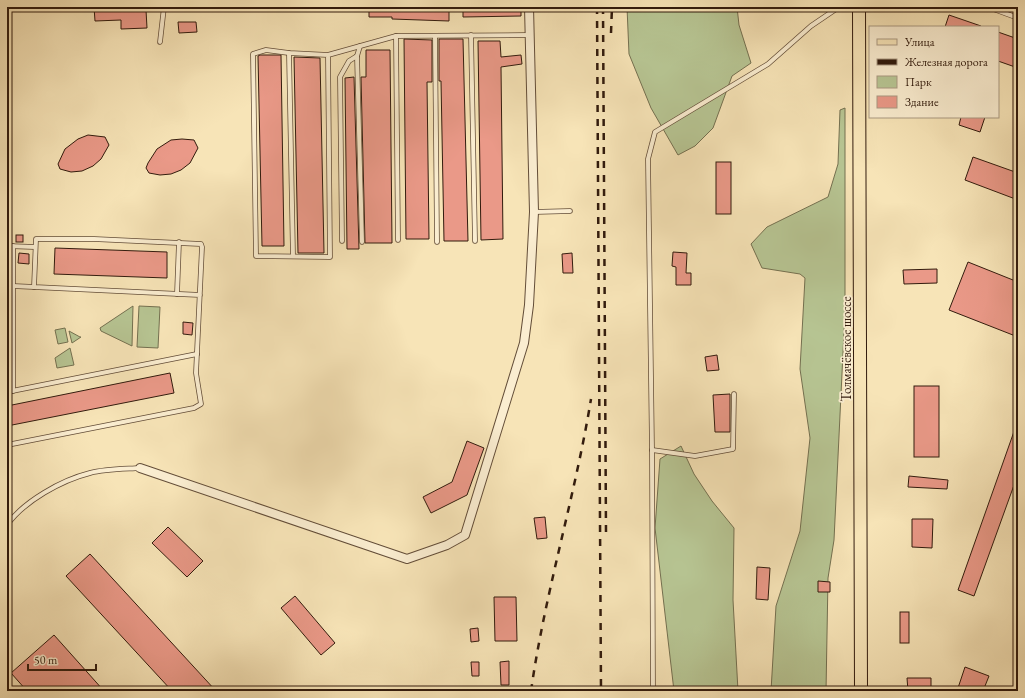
<svg xmlns="http://www.w3.org/2000/svg" width="1025" height="698" viewBox="0 0 1025 698" font-family="'EB Garamond',serif">
	<style>
		.green { fill: #b7c593; stroke: #747050 }
		.building { fill: #ea9988; stroke: #321b0d }
		.lines { fill: none; stroke-linecap: round; stroke-linejoin: round }
		.lane-casing { stroke: #634d38; stroke-width: 5.5 }
		.street-casing { stroke: #634d38; stroke-width: 10 }
		.primary-casing { stroke: #321b0d; stroke-width: 14 }
		.lane { stroke: #faedd0; stroke-width: 4 }
		.street { stroke: #faedd0; stroke-width: 8 }
		.primary { stroke: #f7e4b7; stroke-width: 12 }
		.rail { stroke: #321b0d; stroke-width: 2.5; stroke-dasharray: 7 7; stroke-linecap: butt }
		.labels { text-anchor: middle; dominant-baseline: central; stroke-width: 3.5; stroke-linejoin: round; paint-order: stroke }
		.street-label { font-size: 13px; fill: #321b0d; stroke: #faedd0 }
	</style>
	<rect width="100%" height="100%" fill="#f7e4b7"/>
	<filter id="stains"><feTurbulence type="fractalNoise" baseFrequency=".005" numOctaves="4"/><feColorMatrix values="0 0 0 0 .2 0 0 0 0 .09 0 0 0 0 .02 0 0 0 .5 -.17"/></filter>
	<radialGradient id="worn" r=".72"><stop offset=".6" stop-color="#630" stop-opacity="0"/><stop offset="1" stop-color="#630" stop-opacity=".3"/></radialGradient>
	<!-- green -->
	<g class="green">
		<path d="M627,7H737L739,25L751,63L732,76L713,128L695,146L678,155L651,108L629,54Z"/>
		<path d="M845,108V311L834,540L828,578L826,691H771L776,606L800,531L810,438L800,369L805,278L800,274L762,268L751,244L767,227L828,197L838,164L840,110Z"/>
		<path d="M133,306L132,346L101,331L100,328Z"/>
		<path d="M139,306L160,307L158,348L137,347Z"/>
		<path d="M65,328L68,342L58,344L55,330Z"/>
		<path d="M69,331L80,337H81L72,343Z"/>
		<path d="M70,348L74,365L57,368L55,358Z"/>
		<path d="M681,446L694,474L712,501L734,528L733,600L738,691H674L655,528L660,459Z"/>
	</g>
	<!-- building -->
	<g class="building">
		<path d="M94,7H121V10H146L147,28L121,29V20L95,21Z"/>
		<path d="M369,7H449V21L392,19V17H369Z"/>
		<path d="M463,7H521V16L463,17Z"/>
		<path d="M949,15L981,26L980,27H945Z"/>
		<path d="M178,22H196L197,32L179,33Z"/>
		<path d="M998,32L1018,39V68L998,61Z"/>
		<path d="M404,39L432,40V82H427L429,239H406Z"/>
		<path d="M439,39H463L468,241H444L441,81H439Z"/>
		<path d="M478,41H500L501,57L521,55L522,64L501,67L503,239L481,240Z"/>
		<path d="M366,50H390L392,243H365L361,77H366Z"/>
		<path d="M260,55H281L284,246H262L258,56Z"/>
		<path d="M294,57L320,58L324,253H298Z"/>
		<path d="M354,77L359,249H347L345,78Z"/>
		<path d="M961,117H985L980,132L959,125Z"/>
		<path d="M88,135L105,137L109,145L101,159L93,166L82,171L71,172L60,169L58,164L65,149L78,139Z"/>
		<path d="M182,139L194,140L198,148L190,163L181,170L171,174L160,175L149,173L146,168L148,163L157,149L171,140Z"/>
		<path d="M973,157L1018,173V200L965,180Z"/>
		<rect x="716" y="162" width="15" height="52"/>
		<rect x="16" y="235" width="7" height="7"/>
		<path d="M55,248L167,252V278L54,274Z"/>
		<path d="M673,252L687,253L686,273H691V285H676V267L672,266Z"/>
		<path d="M19,253L29,254V264L18,263Z"/>
		<path d="M572,253L573,273H563L562,254Z"/>
		<path d="M968,262L1018,282V337L949,310Z"/>
		<path d="M937,269V283L904,284L903,270Z"/>
		<path d="M183,322L193,323L192,335L183,334Z"/>
		<path d="M717,355L719,370L707,371L705,357Z"/>
		<path d="M170,373L174,393L7,426V406Z"/>
		<rect x="914" y="386" width="25" height="71"/>
		<path d="M730,394V432H715L713,395Z"/>
		<path d="M1017,423H1018V474L974,596L958,590Z"/>
		<path d="M467,441L484,448L467,495L431,513L423,497L452,482Z"/>
		<path d="M909,476L948,480L947,489L908,487Z"/>
		<path d="M545,517L547,538L537,539L534,518Z"/>
		<path d="M912,519H933L932,548L912,547Z"/>
		<path d="M168,527L203,561L187,577L152,543Z"/>
		<path d="M90,554L216,691H172L66,576Z"/>
		<path d="M757,567L770,568L768,600L756,599Z"/>
		<path d="M818,581L830,582V592H818Z"/>
		<path d="M295,596L335,643L321,655L281,608Z"/>
		<path d="M494,597H516L517,641H495Z"/>
		<rect x="900" y="612" width="9" height="31"/>
		<path d="M478,628L479,641L471,642L470,629Z"/>
		<path d="M54,635L104,691H27L11,673Z"/>
		<path d="M509,661V685H501L500,662Z"/>
		<path d="M471,662H479V676H472Z"/>
		<path d="M965,667L989,676L983,691H957Z"/>
		<path d="M907,678H931V691H908Z"/>
	</g>
	<g class="lines">
		<defs>
			<g id="lane">
				<path d="M988,7L1018,18"/>
				<path d="M471,35L475,241"/>
				<path d="M396,36L398,240"/>
				<path d="M435,36L437,242"/>
				<path d="M160,42L164,7"/>
				<path d="M289,53L293,256"/>
				<path d="M328,55L330,257L256,256L253,54L266,50L289,53L328,55L396,36L529,35"/>
				<path d="M357,56L362,242"/>
				<path d="M534,212L570,211"/>
				<path d="M342,241L340,77L349,61L357,56L360,46"/>
				<path d="M7,246L35,247"/>
				<path d="M13,246V391"/>
				<path d="M13,286L34,287"/>
				<path d="M177,294L179,242"/>
				<path d="M7,392L197,354"/>
				<path d="M7,445L194,408L201,404L196,373L202,247L201,244L94,239H36L34,287L200,295"/>
				<path d="M652,450L695,456L733,449L734,394"/>
				<path d="M7,525C24,501 62,480 90,473C105,469 125,469 140,468"/>
				<path d="M653,691L652,450L648,159L655,132L768,64L811,26L839,7"/>
			</g>
			<path id="street" d="M140,468L407,559L447,545L465,535L524,343L529,305L534,212L529,7"/>
			<path id="primary" d="M859,7L861,691"/>
		</defs>
		<!-- lane casing -->
		<use href="#lane" class="lane-casing"/>
		<!-- street casing -->
		<use href="#street" class="street-casing"/>
		<!-- primary casing -->
		<use href="#primary" class="primary-casing"/>
		<!-- lane -->
		<use href="#lane" class="lane"/>
		<!-- street -->
		<use href="#street" class="street"/>
		<!-- primary -->
		<use href="#primary" class="primary"/>
		<!-- rail -->
		<g class="rail">
			<path d="M597,7L601,691"/>
			<path d="M603,7L606,533"/>
			<path d="M611,33L612,7"/>
			<path d="M531,691C545,592 575,497 591,399"/>
		</g>
	</g>
	<g class="labels">
		<!-- street labels -->
		<g class="street-label">
			<text transform="translate(846 349) rotate(-90)">Толмачёвское шоссе</text>
		</g>
	</g>
	<!-- margin -->
	<rect width="1025" height="698" fill="none" stroke="#f7e4b7" stroke-width="24"/>
	<rect x="8" y="8" width="1009" height="682" fill="none" stroke="#321b0d" stroke-width="2"/>
	<rect x="12" y="12" width="1001" height="674" fill="none" stroke="#321b0d"/>
	<!-- legend -->
	<rect x="869" y="26" width="130" height="92" fill="#faedd0" stroke="#aa9982"/>
	<rect x="877" y="39" width="20" height="6" fill="#f7e4b7" stroke="#aa9982"/>
	<text x="905" y="46" font-size="12" fill="#321b0d">Улица</text>
	<rect x="877" y="59" width="20" height="6" fill="#321b0d" stroke="#aa9982"/>
	<text x="905" y="66" font-size="12" fill="#321b0d">Железная дорога</text>
	<rect x="877" y="76" width="20" height="12" fill="#b7c593" stroke="#aa9982"/>
	<text x="905" y="86" font-size="12" fill="#321b0d">Парк</text>
	<rect x="877" y="96" width="20" height="12" fill="#ea9988" stroke="#aa9982"/>
	<text x="905" y="106" font-size="12" fill="#321b0d">Здание</text>
	<!-- scale -->
	<path d="M28 664v6h68v-6" fill="none" stroke="#321b0d" stroke-width="2"/>
	<text x="34" y="664" font-size="12" fill="#321b0d" stroke="#faedd0" stroke-width="3" paint-order="stroke">50 m</text>
	<rect width="100%" height="100%" filter="url(#stains)"/>
	<rect width="100%" height="100%" fill="url(#worn)"/>
</svg>
